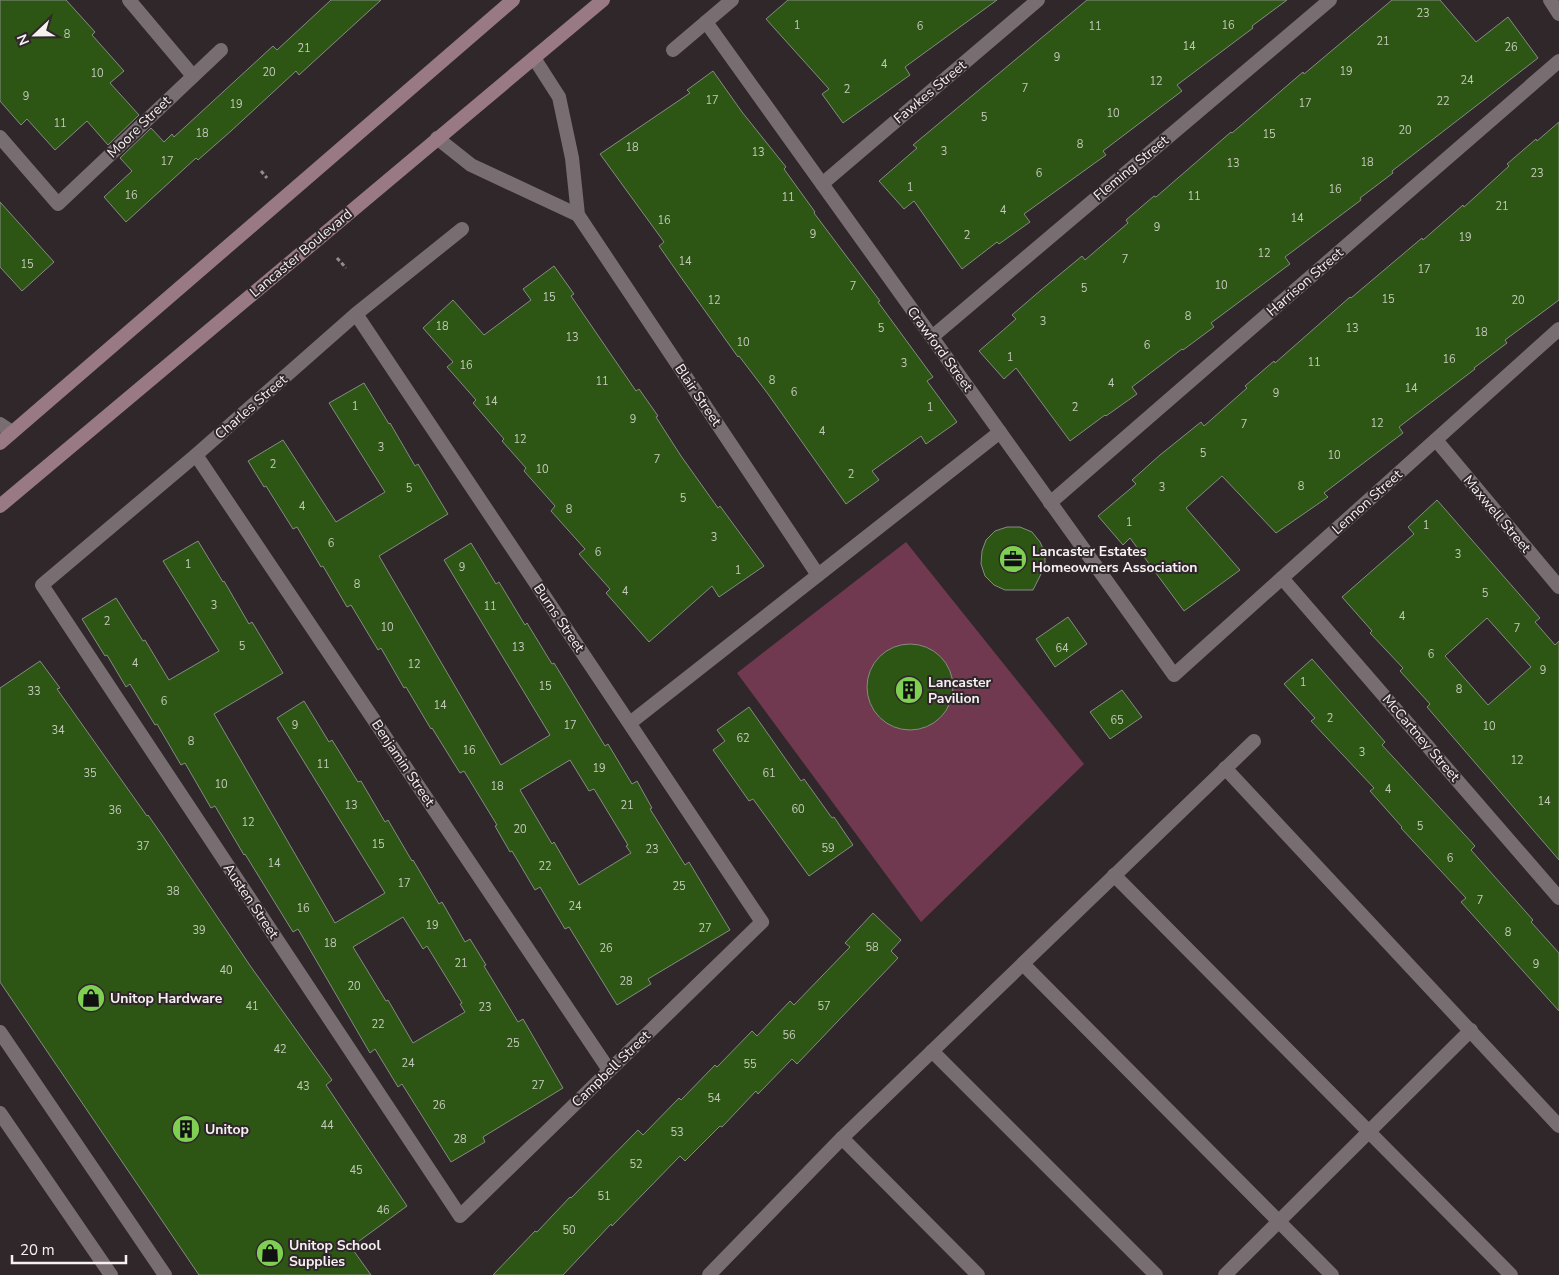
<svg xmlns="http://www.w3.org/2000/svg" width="1559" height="1275" viewBox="0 0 1559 1275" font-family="'Nunito Sans',sans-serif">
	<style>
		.green { fill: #70394f }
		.building { fill: #2d5615; stroke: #868b83; fill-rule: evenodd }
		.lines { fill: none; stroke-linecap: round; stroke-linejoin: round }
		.path { stroke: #928b8d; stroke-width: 3; stroke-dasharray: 4 2.5; stroke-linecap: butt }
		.service { stroke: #786e71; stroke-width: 14 }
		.minor { stroke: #786e71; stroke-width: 14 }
		.secondary { stroke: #997984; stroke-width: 14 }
		.labels { text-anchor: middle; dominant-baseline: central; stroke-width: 4; stroke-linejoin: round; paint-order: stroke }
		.number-label { font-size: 11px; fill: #c4caba }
		.street-label { font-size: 14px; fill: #f6f0f1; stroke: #2f272a }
		.poi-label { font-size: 14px; font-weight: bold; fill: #f6f0f1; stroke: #2f272a; text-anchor: start }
	</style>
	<rect width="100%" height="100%" fill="#2f272a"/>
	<!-- green -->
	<path class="green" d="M906,542L1084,764L921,922L737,673Z"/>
	<!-- building -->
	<g class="building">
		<path d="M0,0H66L95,32L92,35L124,71L110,83L139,115L108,145L87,121L55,150L27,119L21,125L0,101Z"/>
		<path d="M331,0H381L299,75L296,71L231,131L198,160L196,158L126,222L104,197L132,171L120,158L151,128L164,142L172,134L174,137L273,46L277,50Z"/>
		<path d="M788,0H997L905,67L910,75L843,123L822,94L829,89L766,19Z"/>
		<path d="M1087,0H1287L1252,26L1253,28L1177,85L1182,91L1103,151L1106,155L1024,214L1030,222L999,244L997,242L962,269L914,201L904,209L879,181L917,148L913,145Z"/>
		<path d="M1392,0H1440L1476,42L1508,17L1538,58L1392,171L1393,173L1360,198L1361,200L1285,257L1290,264L1211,323L1214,327L1183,350L1182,349L1132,387L1137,394L1106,416L1105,415L1070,441L1016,368L1004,379L979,351L1016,319L1012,315L1041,290L1082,256L1085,260L1128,223L1126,220L1154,196L1156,197L1231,132L1232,133L1303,72L1304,74Z"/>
		<path d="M713,71L742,112L786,167L784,169L815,212L814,213L880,301L878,302L933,377L927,381L957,422L926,444L921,436L872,471L879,480L846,504L768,394L739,356L738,357L680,276L659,246L664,242L600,154L690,93L687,90Z"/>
		<path d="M1559,122V300L1505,340L1507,343L1474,368L1475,369L1399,427L1403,433L1324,493L1328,497L1276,533L1222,476L1186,508L1240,570L1184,611L1130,538L1123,545L1098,516L1136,484L1132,480L1160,455L1201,422L1204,426L1247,388L1245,386L1274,361L1275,363L1350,297L1351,298L1422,238L1423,240L1463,205L1464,207L1509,166L1507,164L1536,139L1537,141Z"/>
		<path d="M0,202L54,262L22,291L0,267Z"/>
		<path d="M554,266L574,294L571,296L636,391L639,389L658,416L656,417L681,456L718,508L720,506L764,566L719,597L712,586L649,642L606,593L610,589L579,554L585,549L551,511L555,506L524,471L526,468L502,441L504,439L473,403L476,400L447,367L453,362L423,328L453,300L484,335L531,300L523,289Z"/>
		<path d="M364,383L389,424L390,423L415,466L418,464L448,514L379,556L501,765L550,735L444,560L471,543L496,584L499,582L525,625L527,623L552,664L554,663L605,746L608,744L632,784L637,781L652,808L650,809L685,865L689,862L730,930L648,979L651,984L617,1005L569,927L565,929L540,887L535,890L512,851L510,852L495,826L497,825L464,771L460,773L432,728L431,729L406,687L404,688L381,648L378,650L351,605L347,607L323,566L321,567L297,527L293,529L266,486L264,487L248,461L283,440L336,522L385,492L329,403ZM570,760L589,791L594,789L628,845L626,846L631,853L579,885L554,842L552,844L520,790Z"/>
		<path d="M1437,500L1540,618L1535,622L1555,645L1559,641V860L1427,707L1430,704L1400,671L1403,668L1370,633L1372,631L1342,597L1414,534L1408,527ZM1487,618L1531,667L1488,705L1445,656Z"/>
		<path d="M1007,527H1020L1032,532L1040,542L1045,553V566L1033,590H1005L994,585L985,576L981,564L982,551L986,540L995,531Z"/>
		<path d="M198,541L223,582L224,581L249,624L252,622L283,673L214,714L335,923L385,893L277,718L304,701L329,742L332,740L358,782L361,781L385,822L388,820L412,861L413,860L439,904L442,902L465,942L470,939L486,965L484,966L518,1022L523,1019L563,1088L483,1137L485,1142L451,1162L402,1084L398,1087L375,1049L370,1053L298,929L293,932L245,854L244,855L215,806L211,808L185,763L181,765L157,724L155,725L130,684L126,687L107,655L105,656L82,619L116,598L143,641L145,640L169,680L219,651L163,561ZM403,917L423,949L427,946L462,1003L460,1004L465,1012L413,1043L388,1000L386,1001L353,947Z"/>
		<path d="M1068,617L1087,644L1055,667L1036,639Z"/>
		<circle cx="910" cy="687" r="43"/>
		<path d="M1312,659L1385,742L1382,745L1475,846L1471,850L1533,920L1531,922L1559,953V1011L1461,902L1466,898L1401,828L1402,827L1370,791L1374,788L1311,721L1315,718L1284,684Z"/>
		<path d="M40,661L60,688L57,689L147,816L148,815L162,835L251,967L332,1080L326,1085L407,1206L351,1247L371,1275H199L0,982V688Z"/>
		<path d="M1122,690L1142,717L1110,739L1090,712Z"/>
		<path d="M749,707L801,781L804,779L832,818L834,817L853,845L809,876L753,799L749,801L713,750L725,741L717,730Z"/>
		<path d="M873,913L901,940L891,951L898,958L797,1064L792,1059L758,1094L756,1091L722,1127L720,1126L685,1161L680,1156L612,1226L611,1224L563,1275H493L535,1231L537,1232L570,1197L571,1198L638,1130L643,1135L679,1098L681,1100L715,1065L717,1067L752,1031L757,1036L790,1001L794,1005L850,947L845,943Z"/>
	</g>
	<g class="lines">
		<!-- path -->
		<g class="path">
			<path d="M261,171L267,178"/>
			<path d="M337,258L346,268"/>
		</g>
		<!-- service -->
		<g class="service">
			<path d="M0,1032L165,1275"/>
			<path d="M0,1113L111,1275"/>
		</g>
		<!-- minor -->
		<g class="minor">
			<path d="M129,0L193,76"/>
			<path d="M1550,0L1559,14"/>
			<path d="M706,22L1174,675L1559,329"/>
			<path d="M673,50L732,0"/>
			<path d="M534,58L559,97L572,158L578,215L818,575"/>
			<path d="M0,137L58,204L221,50"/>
			<path d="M437,138L471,165L578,215"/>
			<path d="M822,184L1038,0"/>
			<path d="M356,314L762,922L460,1216L42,585L196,455L356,314L462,229"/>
			<path d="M932,337L1330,0"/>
			<path d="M0,424L12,432"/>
			<path d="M1436,440L1559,587"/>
			<path d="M196,455L609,1070"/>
			<path d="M1050,503L1559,61"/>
			<path d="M1282,578L1559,898"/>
			<path d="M630,723L1000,432"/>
			<path d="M1225,768L1559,1126"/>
			<path d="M1114,875L1511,1275"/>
			<path d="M1023,964L1332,1275"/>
			<path d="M932,1051L1156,1275"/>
			<path d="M842,1138L978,1275"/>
			<path d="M709,1275L842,1138L1254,741"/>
			<path d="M1225,1275L1471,1030"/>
		</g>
		<!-- secondary -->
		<g class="secondary">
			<path d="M0,443L513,0"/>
			<path d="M0,506L603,0"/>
		</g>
	</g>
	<!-- icons -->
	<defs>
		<symbol id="office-disc" viewBox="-11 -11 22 22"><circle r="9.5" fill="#7fd052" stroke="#2f272a"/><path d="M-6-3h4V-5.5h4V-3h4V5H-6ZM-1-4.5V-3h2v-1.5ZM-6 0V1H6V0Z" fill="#111"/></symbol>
		<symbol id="building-disc" viewBox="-11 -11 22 22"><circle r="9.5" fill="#7fd052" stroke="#2f272a"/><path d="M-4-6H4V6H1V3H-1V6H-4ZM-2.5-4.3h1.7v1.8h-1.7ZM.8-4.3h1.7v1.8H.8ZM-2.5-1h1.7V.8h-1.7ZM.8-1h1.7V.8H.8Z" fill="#111"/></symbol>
		<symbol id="shop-disc" viewBox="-11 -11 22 22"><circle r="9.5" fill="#7fd052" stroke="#2f272a"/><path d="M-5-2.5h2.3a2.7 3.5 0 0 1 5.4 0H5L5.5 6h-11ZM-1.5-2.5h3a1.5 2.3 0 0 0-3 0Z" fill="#111"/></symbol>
	</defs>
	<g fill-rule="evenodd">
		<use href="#office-disc" x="997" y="543" width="32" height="32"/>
		<use href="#building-disc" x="893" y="674" width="32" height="32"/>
		<use href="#shop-disc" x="75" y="982" width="32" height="32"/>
		<use href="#building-disc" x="170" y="1113" width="32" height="32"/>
		<use href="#shop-disc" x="254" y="1237" width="32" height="32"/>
	</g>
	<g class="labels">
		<!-- number labels -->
		<g class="number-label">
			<text x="1423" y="13">23</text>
			<text x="797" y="25">1</text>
			<text x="1228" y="25">16</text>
			<text x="920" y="26">6</text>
			<text x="1095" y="26">11</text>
			<text x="67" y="34">8</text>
			<text x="1383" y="41">21</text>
			<text x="1189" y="46">14</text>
			<text x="1511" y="47">26</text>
			<text x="304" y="48">21</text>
			<text x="1057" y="57">9</text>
			<text x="884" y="64">4</text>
			<text x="1346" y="71">19</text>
			<text x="269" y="72">20</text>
			<text x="97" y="73">10</text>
			<text x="1467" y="80">24</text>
			<text x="1156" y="81">12</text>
			<text x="1025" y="88">7</text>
			<text x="847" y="89">2</text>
			<text x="26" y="96">9</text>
			<text x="712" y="100">17</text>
			<text x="1443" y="101">22</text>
			<text x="1305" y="103">17</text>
			<text x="236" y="104">19</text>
			<text x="1113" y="113">10</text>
			<text x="984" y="117">5</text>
			<text x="60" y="123">11</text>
			<text x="1405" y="130">20</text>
			<text x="202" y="133">18</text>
			<text x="1269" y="134">15</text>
			<text x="1080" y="144">8</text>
			<text x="632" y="147">18</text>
			<text x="944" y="151">3</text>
			<text x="758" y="152">13</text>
			<text x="167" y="161">17</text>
			<text x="1367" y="162">18</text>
			<text x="1233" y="163">13</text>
			<text x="1039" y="173">6</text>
			<text x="1537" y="173">23</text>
			<text x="910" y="187">1</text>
			<text x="1335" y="189">16</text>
			<text x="131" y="195">16</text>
			<text x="1194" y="196">11</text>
			<text x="788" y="197">11</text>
			<text x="1502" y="206">21</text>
			<text x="1003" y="210">4</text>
			<text x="1297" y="218">14</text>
			<text x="664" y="220">16</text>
			<text x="1157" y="227">9</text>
			<text x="813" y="234">9</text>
			<text x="967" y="235">2</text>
			<text x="1465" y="237">19</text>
			<text x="1264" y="253">12</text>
			<text x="1125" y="259">7</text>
			<text x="685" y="261">14</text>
			<text x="27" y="264">15</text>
			<text x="1424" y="269">17</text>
			<text x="1221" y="285">10</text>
			<text x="853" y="286">7</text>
			<text x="1084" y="288">5</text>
			<text x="549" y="297">15</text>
			<text x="1388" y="299">15</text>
			<text x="714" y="300">12</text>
			<text x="1518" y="300">20</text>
			<text x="1188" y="316">8</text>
			<text x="1043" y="321">3</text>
			<text x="442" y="326">18</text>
			<text x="881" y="328">5</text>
			<text x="1352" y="328">13</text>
			<text x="1481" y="332">18</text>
			<text x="572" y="337">13</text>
			<text x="743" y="342">10</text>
			<text x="1147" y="345">6</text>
			<text x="1010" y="357">1</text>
			<text x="1449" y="359">16</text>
			<text x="1314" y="362">11</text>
			<text x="904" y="363">3</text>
			<text x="466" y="365">16</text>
			<text x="772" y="380">8</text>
			<text x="602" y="381">11</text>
			<text x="1111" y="383">4</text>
			<text x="1411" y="388">14</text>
			<text x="794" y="392">6</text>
			<text x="1276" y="393">9</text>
			<text x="491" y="401">14</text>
			<text x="355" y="406">1</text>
			<text x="930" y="407">1</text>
			<text x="1075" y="407">2</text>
			<text x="633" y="419">9</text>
			<text x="1377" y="423">12</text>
			<text x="1244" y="424">7</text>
			<text x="822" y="431">4</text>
			<text x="520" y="439">12</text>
			<text x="381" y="447">3</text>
			<text x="1203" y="453">5</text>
			<text x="1334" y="455">10</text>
			<text x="657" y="459">7</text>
			<text x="273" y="464">2</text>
			<text x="542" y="469">10</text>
			<text x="851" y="474">2</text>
			<text x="1301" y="486">8</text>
			<text x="1162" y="487">3</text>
			<text x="409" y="488">5</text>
			<text x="683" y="498">5</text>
			<text x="302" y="506">4</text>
			<text x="569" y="509">8</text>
			<text x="1129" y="522">1</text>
			<text x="1426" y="525">1</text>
			<text x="714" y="537">3</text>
			<text x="331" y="543">6</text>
			<text x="598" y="552">6</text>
			<text x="1458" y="554">3</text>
			<text x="188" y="564">1</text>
			<text x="462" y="567">9</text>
			<text x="738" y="570">1</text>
			<text x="357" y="584">8</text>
			<text x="625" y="591">4</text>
			<text x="1485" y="593">5</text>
			<text x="214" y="605">3</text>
			<text x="490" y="606">11</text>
			<text x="1402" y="616">4</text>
			<text x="107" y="621">2</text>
			<text x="387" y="627">10</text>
			<text x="1517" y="628">7</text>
			<text x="242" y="646">5</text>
			<text x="518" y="647">13</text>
			<text x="1062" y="648">64</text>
			<text x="1431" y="654">6</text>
			<text x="135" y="663">4</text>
			<text x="414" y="664">12</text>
			<text x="1543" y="670">9</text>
			<text x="1303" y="682">1</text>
			<text x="545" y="686">15</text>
			<text x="1459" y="689">8</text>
			<text x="34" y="691">33</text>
			<text x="164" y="701">6</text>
			<text x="440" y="705">14</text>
			<text x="1330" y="718">2</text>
			<text x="1117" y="720">65</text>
			<text x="295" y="725">9</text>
			<text x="570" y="725">17</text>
			<text x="1489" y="726">10</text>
			<text x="58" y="730">34</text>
			<text x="743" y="738">62</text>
			<text x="191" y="741">8</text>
			<text x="469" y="750">16</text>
			<text x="1362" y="752">3</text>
			<text x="1517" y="760">12</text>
			<text x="323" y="764">11</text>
			<text x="599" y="768">19</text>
			<text x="90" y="773">35</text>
			<text x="769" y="773">61</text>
			<text x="221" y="784">10</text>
			<text x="497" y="786">18</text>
			<text x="1388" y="789">4</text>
			<text x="1544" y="801">14</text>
			<text x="351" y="805">13</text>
			<text x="627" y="805">21</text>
			<text x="798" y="809">60</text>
			<text x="115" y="810">36</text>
			<text x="248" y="822">12</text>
			<text x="1420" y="826">5</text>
			<text x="520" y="829">20</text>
			<text x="378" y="844">15</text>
			<text x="143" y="846">37</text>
			<text x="828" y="848">59</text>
			<text x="652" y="849">23</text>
			<text x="1450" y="858">6</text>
			<text x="274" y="863">14</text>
			<text x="545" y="866">22</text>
			<text x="404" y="883">17</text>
			<text x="679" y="886">25</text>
			<text x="173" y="891">38</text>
			<text x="1480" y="900">7</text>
			<text x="575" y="906">24</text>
			<text x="303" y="908">16</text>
			<text x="432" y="925">19</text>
			<text x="705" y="928">27</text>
			<text x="199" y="930">39</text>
			<text x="1508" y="932">8</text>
			<text x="330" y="943">18</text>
			<text x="872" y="947">58</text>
			<text x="606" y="948">26</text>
			<text x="461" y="963">21</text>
			<text x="1536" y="964">9</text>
			<text x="226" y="970">40</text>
			<text x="626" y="981">28</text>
			<text x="354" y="986">20</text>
			<text x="252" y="1006">41</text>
			<text x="824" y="1006">57</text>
			<text x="485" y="1007">23</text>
			<text x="378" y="1024">22</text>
			<text x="789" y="1035">56</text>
			<text x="513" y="1043">25</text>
			<text x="280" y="1049">42</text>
			<text x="408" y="1063">24</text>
			<text x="750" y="1064">55</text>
			<text x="538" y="1085">27</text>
			<text x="303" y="1086">43</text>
			<text x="714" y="1098">54</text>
			<text x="439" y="1105">26</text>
			<text x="327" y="1125">44</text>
			<text x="677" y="1132">53</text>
			<text x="460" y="1139">28</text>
			<text x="636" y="1164">52</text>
			<text x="356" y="1170">45</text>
			<text x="604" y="1196">51</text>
			<text x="383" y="1210">46</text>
			<text x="569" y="1230">50</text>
		</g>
		<!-- street labels -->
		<g class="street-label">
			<text transform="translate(930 92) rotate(-40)">Fawkes Street</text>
			<text transform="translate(139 127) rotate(-44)">Moore Street</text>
			<text transform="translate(1131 168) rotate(-40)">Fleming Street</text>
			<text transform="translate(301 253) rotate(-40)">Lancaster Boulevard</text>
			<text transform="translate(1305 282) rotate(-41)">Harrison Street</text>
			<text transform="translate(940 349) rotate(54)">Crawford Street</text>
			<text transform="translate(698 395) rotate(56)">Blair Street</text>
			<text transform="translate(251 407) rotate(-41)">Charles Street</text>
			<text transform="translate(1367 502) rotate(-42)">Lennon Street</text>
			<text transform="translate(1497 514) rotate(50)">Maxwell Street</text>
			<text transform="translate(559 618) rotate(56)">Burns Street</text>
			<text transform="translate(1421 738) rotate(49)">McCartney Street</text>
			<text transform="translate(403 763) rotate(56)">Benjamin Street</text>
			<text transform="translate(251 901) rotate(56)">Austen Street</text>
			<text transform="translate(611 1069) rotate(-44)">Campbell Street</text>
		</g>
		<!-- poi labels -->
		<g class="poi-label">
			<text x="1032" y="551">Lancaster Estates<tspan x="1032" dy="16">Homeowners Association</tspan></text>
			<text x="928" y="682">Lancaster<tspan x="928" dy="16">Pavilion</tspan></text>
			<text x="110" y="998">Unitop Hardware</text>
			<text x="205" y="1129">Unitop</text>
			<text x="289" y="1245">Unitop School<tspan x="289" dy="16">Supplies</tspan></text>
		</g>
	</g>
	<!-- north arrow -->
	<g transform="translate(35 35) rotate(248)" stroke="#2f272a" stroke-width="4" paint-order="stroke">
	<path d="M0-4L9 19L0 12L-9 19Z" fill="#f6f0f1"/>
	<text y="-8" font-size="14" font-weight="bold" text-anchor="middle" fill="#f6f0f1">N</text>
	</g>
	<!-- scale -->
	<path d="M12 1255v8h114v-8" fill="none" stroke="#f6f0f1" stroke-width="2.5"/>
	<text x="20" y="1255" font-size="15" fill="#f6f0f1" stroke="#2f272a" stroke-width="4" paint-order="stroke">20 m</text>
</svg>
